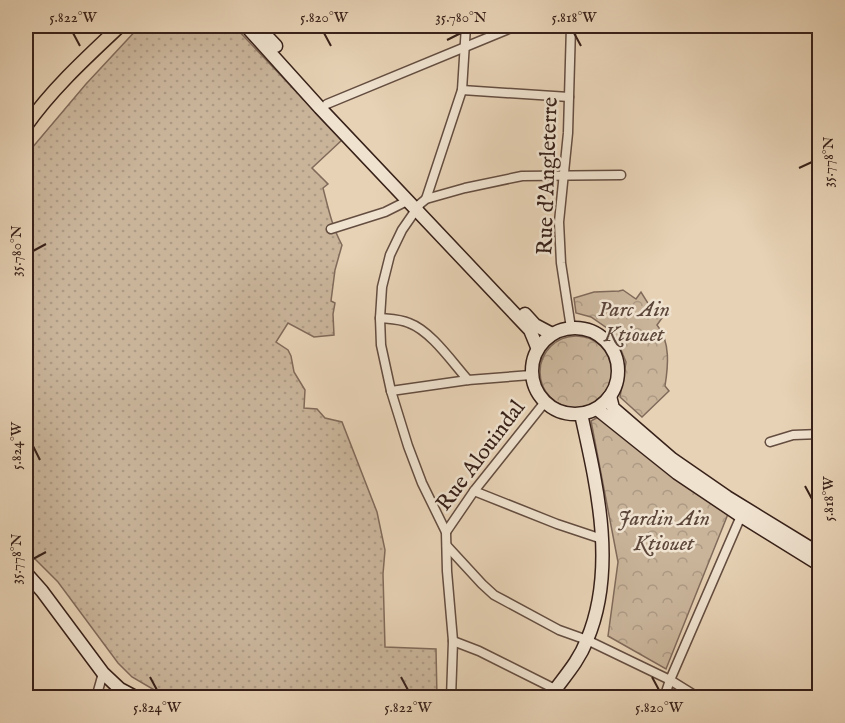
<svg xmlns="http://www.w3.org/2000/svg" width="845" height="723" viewBox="0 0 845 723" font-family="'IM FELL English',serif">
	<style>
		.grass { fill: url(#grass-dots); stroke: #806a5a; stroke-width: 1.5 }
		.park { fill: url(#park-crowns); stroke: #806a5a; stroke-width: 1.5 }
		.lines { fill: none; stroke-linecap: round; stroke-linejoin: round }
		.street-casing { stroke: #644d40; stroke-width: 11 }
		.secondary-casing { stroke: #382119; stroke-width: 15 }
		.primary-casing { stroke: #382119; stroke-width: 15 }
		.street { stroke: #efe2cf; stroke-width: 8 }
		.secondary { stroke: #efe2cf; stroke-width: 12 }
		.primary { stroke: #e7d2b5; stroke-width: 12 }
		.ticks { fill: none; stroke: #382119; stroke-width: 2 }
		.labels { text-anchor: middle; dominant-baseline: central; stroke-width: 5; stroke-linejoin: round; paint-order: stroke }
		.street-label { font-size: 22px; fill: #382119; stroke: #efe2cf }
		.park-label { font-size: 22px; font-style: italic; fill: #5c4639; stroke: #efe2cf }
		.neatline { fill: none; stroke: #382119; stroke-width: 2 }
		.ticks-label { font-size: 15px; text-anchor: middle; fill: #382119 }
	</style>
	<defs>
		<pattern id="grass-dots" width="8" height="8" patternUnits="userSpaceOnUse" patternTransform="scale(1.5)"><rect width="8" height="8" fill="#c9b49a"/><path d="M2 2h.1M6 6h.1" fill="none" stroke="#ad9a84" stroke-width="1.8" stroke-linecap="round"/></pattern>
		<pattern id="park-crowns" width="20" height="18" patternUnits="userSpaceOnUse" patternTransform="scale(1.5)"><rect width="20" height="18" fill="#c9b49a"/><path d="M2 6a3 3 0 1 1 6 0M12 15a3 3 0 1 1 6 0" fill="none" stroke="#ad9a84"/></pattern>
	</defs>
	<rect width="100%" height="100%" fill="#e7d2b5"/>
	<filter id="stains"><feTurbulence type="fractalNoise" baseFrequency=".00333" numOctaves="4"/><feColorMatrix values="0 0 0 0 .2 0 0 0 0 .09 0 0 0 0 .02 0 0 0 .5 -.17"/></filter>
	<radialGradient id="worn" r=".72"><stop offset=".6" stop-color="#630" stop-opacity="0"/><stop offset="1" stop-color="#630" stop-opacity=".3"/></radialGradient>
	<!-- grass -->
	<path class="grass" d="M140,26H234L342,140L312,168L328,184L323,188C328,207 332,227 342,245L335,270L331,301L335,303L333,314L334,335L314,337L288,323L276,342L288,350L291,356L294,372L305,390L304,408L317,409L325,418L342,422L377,512L385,550L383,574L385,647L436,649L437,697L211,698L156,691L132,677L118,663L58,582L32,556L26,551V155L86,84Z"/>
	<!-- park -->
	<g class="park">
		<path d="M623,290L636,299L641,292L654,313L662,318L657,325C671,342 668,367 665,386L669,391L642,417L620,397L626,362L614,333L591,317L576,313L574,298L594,292L619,291Z"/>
		<circle cx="576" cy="372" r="36"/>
		<path d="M600,416L728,514L666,669L608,636L618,562L591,421Z"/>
	</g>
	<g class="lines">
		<defs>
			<g id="street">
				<path d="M462,90L569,97"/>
				<path d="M327,104L516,26"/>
				<path d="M426,199L462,90L466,26"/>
				<path d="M331,229L385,212L407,201"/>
				<path d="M380,318C390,319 400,319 409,323C431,331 452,362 468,380"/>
				<path d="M571,328L561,263L559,222L568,133L571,26"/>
				<path d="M391,391L468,380L531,375"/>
				<path d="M770,442L793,435L820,434"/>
				<path d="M474,491L557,524L602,539"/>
				<path d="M446,532L474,491L545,402"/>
				<path d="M447,546L482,584L494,595L559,630L587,640L670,680L699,698"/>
				<path d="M453,641L479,651L555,689"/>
				<path d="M96,698L103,673"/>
				<path d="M451,698L453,641L447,571L446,532L422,483L408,446L391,391L381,345L380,318L382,287L390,255L402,230L420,204L426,199L465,188L522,176L621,175"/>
				<path d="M664,698L670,680L741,516"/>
			</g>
			<g id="secondary">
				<path d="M246,26L320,108L530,330L537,347"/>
				<path d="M257,26L276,46"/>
				<path d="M525,314L535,325L552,334"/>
				<circle cx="575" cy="371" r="43"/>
				<path d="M610,396L613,408L672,459L727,497L820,554"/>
				<path d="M597,409L677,473L741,516L820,565"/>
				<path d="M26,573L42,591L103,673L120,689L137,698"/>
				<path d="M549,698C563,678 578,663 587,640C617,569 597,486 581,414"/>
			</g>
			<path id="primary" d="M26,126C52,89 87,57 120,26"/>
		</defs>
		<!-- street casing -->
		<use href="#street" class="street-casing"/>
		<!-- secondary casing -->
		<use href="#secondary" class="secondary-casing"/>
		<!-- primary casing -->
		<use href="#primary" class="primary-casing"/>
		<!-- street -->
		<use href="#street" class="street"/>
		<!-- secondary -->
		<use href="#secondary" class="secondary"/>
		<!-- primary -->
		<use href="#primary" class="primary"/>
	</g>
	<!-- ticks -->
	<path class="ticks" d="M73,33L80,46M324,33L331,46M574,33L581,46M447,40L461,33M799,168L812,162M33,251L46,244M33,446L40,460M805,486L812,499M33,559L46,552M150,677L157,690M401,677L408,690M652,677L659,690"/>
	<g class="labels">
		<!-- street labels -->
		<g class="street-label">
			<text transform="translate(548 176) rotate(-88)">Rue d'Angleterre</text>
			<text transform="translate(481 456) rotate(-53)">Rue Alouindal</text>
		</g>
		<!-- park labels -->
		<g class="park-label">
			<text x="634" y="310">Parc Ain<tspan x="634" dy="25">Ktiouet</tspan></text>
			<text x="664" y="519">Jardin Ain<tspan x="664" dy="25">Ktiouet</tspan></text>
		</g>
	</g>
	<!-- margin -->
	<rect width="845" height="723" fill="none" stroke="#e7d2b5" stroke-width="66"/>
	<rect x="33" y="33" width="779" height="657" class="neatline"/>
	<g class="ticks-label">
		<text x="73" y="22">5.822°W</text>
		<text x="324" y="22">5.820°W</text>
		<text x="461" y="22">35.780°N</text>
		<text x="574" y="22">5.818°W</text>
		<text transform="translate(828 162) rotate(-90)" y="5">35.778°N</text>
		<text transform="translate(16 251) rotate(-90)" y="5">35.780°N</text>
		<text transform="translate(16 446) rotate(-90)" y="5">5.824°W</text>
		<text transform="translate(828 499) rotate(-90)" y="5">5.818°W</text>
		<text transform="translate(16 559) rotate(-90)" y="5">35.778°N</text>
		<text x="157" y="712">5.824°W</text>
		<text x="408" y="712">5.822°W</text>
		<text x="659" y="712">5.820°W</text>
	</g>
	<rect width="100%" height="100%" filter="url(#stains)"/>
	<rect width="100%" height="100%" fill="url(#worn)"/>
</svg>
